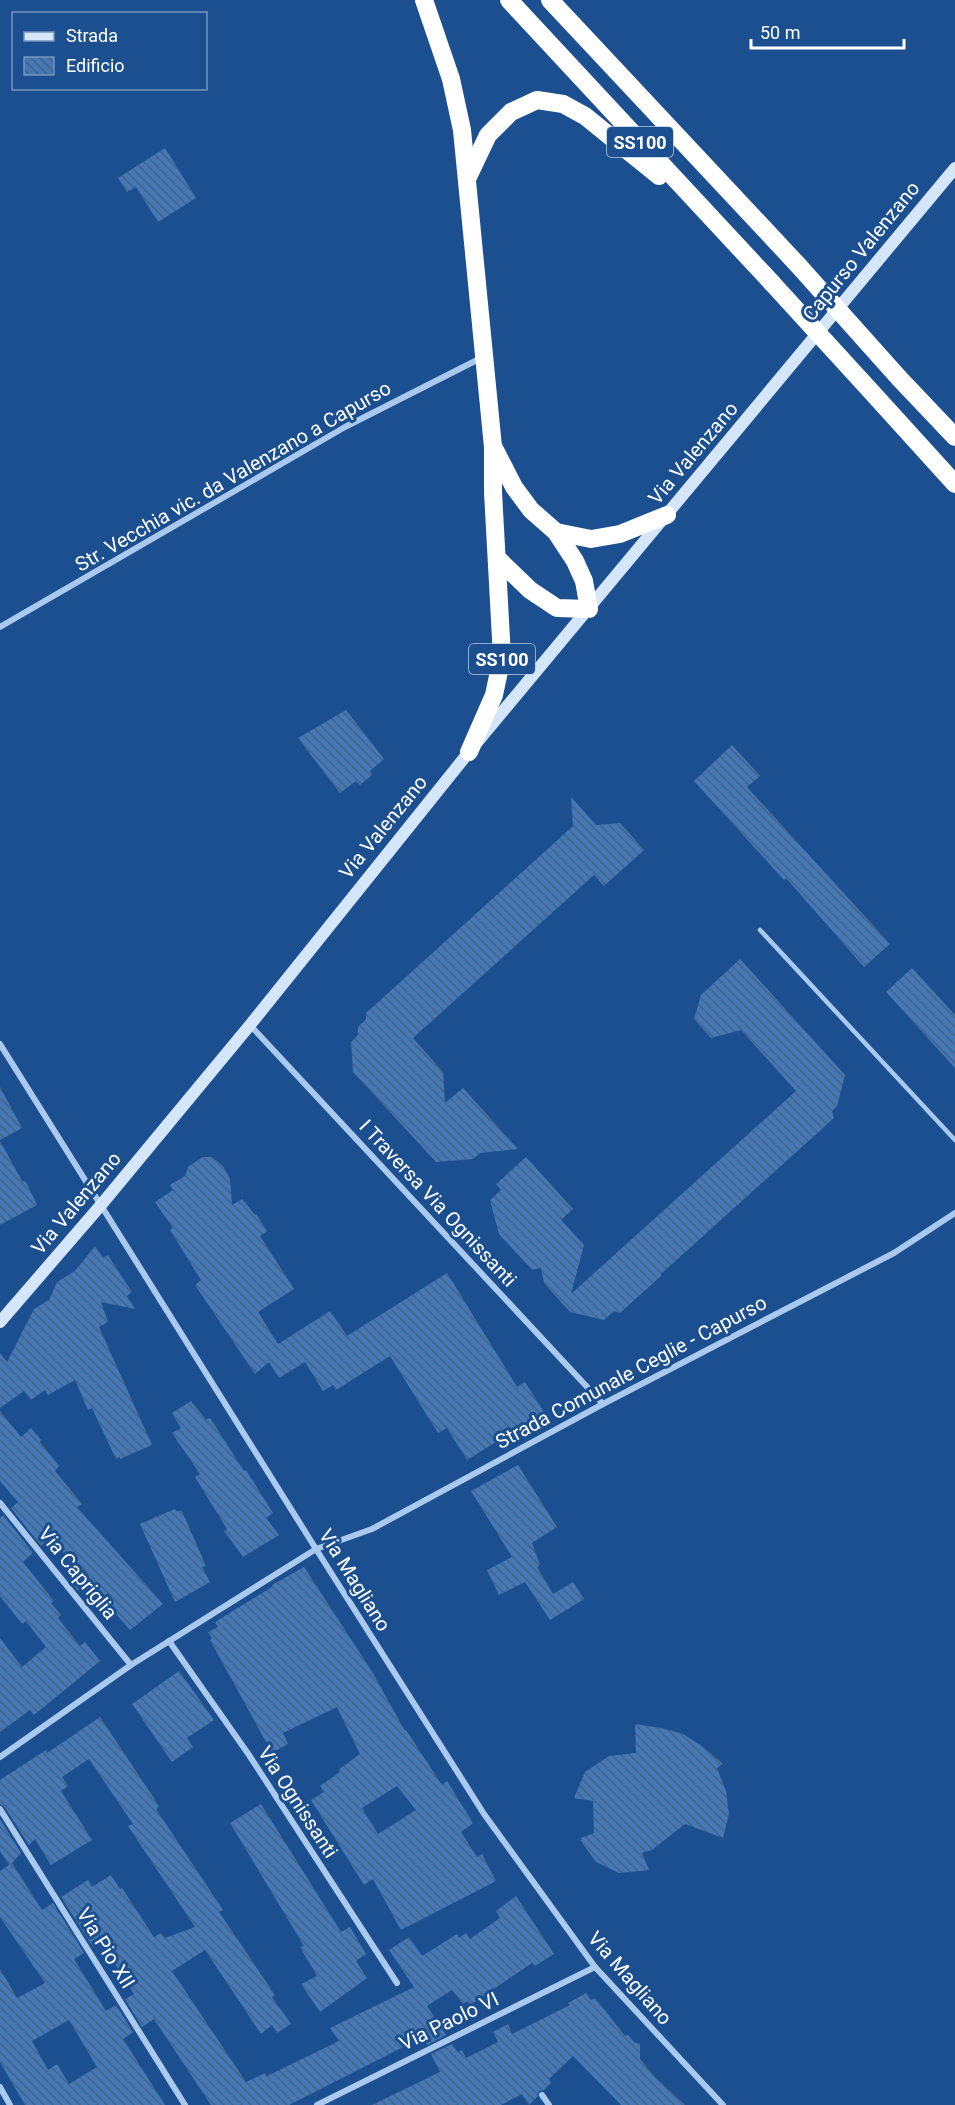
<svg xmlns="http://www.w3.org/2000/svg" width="955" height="2105" viewBox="0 0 955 2105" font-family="Roboto,sans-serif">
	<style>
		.building { fill: url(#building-back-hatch); fill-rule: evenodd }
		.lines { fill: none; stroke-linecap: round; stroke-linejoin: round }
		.lane { stroke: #a9c9ee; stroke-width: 4.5 }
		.street { stroke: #a9c9ee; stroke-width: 6 }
		.secondary { stroke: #d6e6fa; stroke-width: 12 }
		.highway { stroke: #fff; stroke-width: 18 }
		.highway-bridge { stroke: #fff; stroke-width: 18 }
		.labels { text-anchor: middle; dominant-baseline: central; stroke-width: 6; stroke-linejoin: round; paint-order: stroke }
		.shield { fill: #1b4f8f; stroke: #bbcadd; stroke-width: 1.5 }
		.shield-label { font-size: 18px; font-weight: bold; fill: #fff }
		.street-label { font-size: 20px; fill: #fff; stroke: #1b4f8f }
	</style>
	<defs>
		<pattern id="building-back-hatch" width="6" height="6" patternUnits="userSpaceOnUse" patternTransform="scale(1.5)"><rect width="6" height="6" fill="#4478b7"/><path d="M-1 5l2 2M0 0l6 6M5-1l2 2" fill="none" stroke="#486282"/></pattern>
	</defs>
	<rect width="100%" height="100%" fill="#1b4f8f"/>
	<!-- building -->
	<g class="building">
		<path d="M165,148L196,198L158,222L136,187L127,192L118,178Z"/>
		<path d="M346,710L384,759L370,771L372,775L360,785L356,781L340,793L298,738Z"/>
		<path d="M732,745L760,776L747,787L890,944L864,967L786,878L784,880L694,781Z"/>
		<path d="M571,797L596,825L620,823L644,850L604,886L594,875L413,1038L443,1072L445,1103L463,1088L518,1149L480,1153L473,1159L436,1162L353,1072L351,1042L358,1035V1027L366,1019V1013L573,826Z"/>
		<path d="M740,959L845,1075L837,1106L832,1111L834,1118L661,1274V1276L620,1313L614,1311L604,1320L570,1312L544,1283L541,1268L532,1270L499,1234L490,1200L501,1190L496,1184L526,1157L573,1209L561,1220L584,1245L571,1294L796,1091L741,1030L711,1038L694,1019L701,995Z"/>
		<path d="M912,968L955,1015V1068L886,992Z"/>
		<path d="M0,1087L22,1128L0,1140Z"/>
		<path d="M0,1141L22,1181L26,1182L37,1205L0,1225Z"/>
		<path d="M203,1157H212L223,1166L230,1179L232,1205L242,1199L255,1215L256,1214L267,1231L260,1236L294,1289L258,1312L278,1344L330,1311L347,1336L447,1273L517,1387L525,1382L544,1412L467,1460L447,1428L438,1433L390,1356L336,1390L333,1385L323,1391L305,1362L279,1378L269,1362L255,1374L195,1285L201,1280L170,1230L173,1228L155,1202L173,1190L170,1185L185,1176L188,1167Z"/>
		<path d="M95,1246L103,1258L108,1255L122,1277L132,1292L127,1296L135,1309L101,1302L108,1322L99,1327L152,1445L120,1459V1457L116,1459L92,1408L88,1410L75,1380L48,1395L45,1390L31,1400L24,1391L0,1408V1353L7,1362L34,1309L49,1300L57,1282L75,1271Z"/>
		<path d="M191,1401L206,1420L210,1418L244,1471L246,1470L273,1513L266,1518L279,1535L243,1557L224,1531L227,1529L195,1477L200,1474L172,1433L181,1428L172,1413Z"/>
		<path d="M0,1411L21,1437L31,1428L41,1440L40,1442L59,1466L55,1471L82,1504L77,1507L163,1604L130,1630L95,1590L78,1591L74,1586L84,1578L61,1550L55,1553L46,1542L41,1546L11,1508L18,1502L0,1481Z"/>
		<path d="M518,1465L557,1527L532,1543L540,1565L537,1567L553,1594L573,1582L584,1599L550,1620L525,1582L499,1595L487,1570L512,1557L471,1491Z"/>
		<path d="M175,1509L176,1511H182L206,1566L202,1567L210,1582L175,1602L140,1524Z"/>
		<path d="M3,1515L33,1553L23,1562L54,1601L51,1603L61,1615L58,1618L80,1646L85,1642L100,1661L34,1715L30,1710L0,1732V1638L22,1667L46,1647L26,1621L22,1624L0,1596V1518Z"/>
		<path d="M304,1567L371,1670L405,1731L406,1730L442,1785L447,1781L473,1823L461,1832L477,1857L482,1854L496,1881L401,1930L373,1879L364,1885L311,1800L324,1792L320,1786L340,1772L338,1770L360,1754L337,1707L283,1733L288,1744L272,1753L210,1640L212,1638L208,1632L218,1627L215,1622L272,1587V1585ZM397,1786L416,1810L378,1834L362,1808Z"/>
		<path d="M179,1671L214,1720L187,1738L193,1747L172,1762L132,1704Z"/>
		<path d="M100,1717L159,1806L156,1809L223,1910L219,1912L275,1995L272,1997L291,2024L277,2033L272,2025L261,2034L205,1950L172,1971L246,2082L265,2073L267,2076L339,2041L330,2028L414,1987L389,1950L409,1937L422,1956L457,1934L459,1938L466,1933L470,1939L500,1918L496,1911L516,1896L554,1954L535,1966L532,1963L470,2005L468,2001L463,2004L452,1990L427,2006L446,2035L427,2045L423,2037L289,2105H211L154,2019L142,2027L125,1999L134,1994L101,1942L93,1947L61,1897L88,1880L92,1887L111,1875L120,1889L122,1888L154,1937L161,1933L165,1938L195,1927L128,1826L133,1824L89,1759L62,1777L68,1786L61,1791L92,1840L51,1865L35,1839L29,1845L4,1806L0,1804V1780L46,1750L47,1753Z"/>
		<path d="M635,1724L661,1728L683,1734L702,1746L723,1764L717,1768L726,1791L729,1814L723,1838L685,1824L652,1850L642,1853L649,1870L619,1873L596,1862L580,1840H582L581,1838L594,1833L593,1801L574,1798L585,1772L609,1756L636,1753Z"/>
		<path d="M261,1804L341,1932L350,1927L366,1954L356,1961L367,1978L320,2012L301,1984L317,1976L300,1947L304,1946L230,1823Z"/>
		<path d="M0,1819L21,1853L12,1863L42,1910L53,1903L84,1953L74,1959L106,2011L116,2005L133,2032L123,2039L165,2105H25L0,2062V1969L17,1998L45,1983L0,1917V1871L9,1865L0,1851ZM69,2020L97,2067L69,2084L57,2064L48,2070L32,2041Z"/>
		<path d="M586,1993L591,2000L595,1998L625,2036L628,2035L634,2042L640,2044V2059L654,2076L685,2105H621L573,2056L549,2079L551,2083L544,2090L539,2091L537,2097L529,2105L522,2094L501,2105H372L440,2072L431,2054L452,2044L458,2052L462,2050L466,2058L498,2042L493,2032L508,2024L512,2034L570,2005L568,2003Z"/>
	</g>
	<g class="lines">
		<!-- lane -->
		<path class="lane" d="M760,930L955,1140"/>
		<!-- street -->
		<g class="street">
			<path d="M0,627L345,427L481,358"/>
			<path d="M250,1025L603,1404"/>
			<path d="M0,1044L316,1549L484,1814L595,1967L723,2105"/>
			<path d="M0,1503L131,1665"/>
			<path d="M169,1641L249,1755L397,1983"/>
			<path d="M0,1757L131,1665L316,1549L372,1529L603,1404L894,1253L955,1213"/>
			<path d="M0,1809L185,2105"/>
			<path d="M0,2087L10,2105"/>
			<path d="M542,2095L549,2105"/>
			<path d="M317,2105L595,1967"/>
		</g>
		<!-- secondary -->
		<path class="secondary" d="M0,1322L101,1205L250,1025L469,752L955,168"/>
		<!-- highway -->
		<g class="highway">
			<path d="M424,0L451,79L462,130L493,447V492L502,657L494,695L469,752"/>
			<path d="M509,0L772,283"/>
			<path d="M550,0L798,265"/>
			<path d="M468,177L488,135L511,112L537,100L563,104L585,116L659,176"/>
			<path d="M899,378L955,437"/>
			<path d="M878,399L955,484"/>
			<path d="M494,448L514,487L531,510L556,532L575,561L584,581L589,609L557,608L530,590L498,559"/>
			<path d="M556,532L591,539L620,534L667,515"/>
		</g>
		<!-- highway-bridge -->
		<g class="highway-bridge">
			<path d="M798,265L899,378"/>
			<path d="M772,283L878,399"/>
		</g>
	</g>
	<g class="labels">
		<!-- shield labels -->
		<g class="shield">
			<rect x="607" y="127" width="66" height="30" rx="4.5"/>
			<rect x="469" y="644" width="66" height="30" rx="4.5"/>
		</g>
		<g class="shield-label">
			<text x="640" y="142">SS100</text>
			<text x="502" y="659">SS100</text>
		</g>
		<!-- street labels -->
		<g class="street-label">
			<text transform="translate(861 251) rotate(-51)">Capurso Valenzano</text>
			<text transform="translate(693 453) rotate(-50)">Via Valenzano</text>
			<text transform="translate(233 476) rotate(-30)">Str. Vecchia vic. da Valenzano a Capurso</text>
			<text transform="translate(383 827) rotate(-51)">Via Valenzano</text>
			<text transform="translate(76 1203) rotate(-50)">Via Valenzano</text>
			<text transform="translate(438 1203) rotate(47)">I Traversa Via Ognissanti</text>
			<text transform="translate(631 1372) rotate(-28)">Strada Comunale Ceglie - Capurso</text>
			<text transform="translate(78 1573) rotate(51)">Via Capriglia</text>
			<text transform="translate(355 1580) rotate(58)">Via Magliano</text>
			<text transform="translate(298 1802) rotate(57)">Via Ognissanti</text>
			<text transform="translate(106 1948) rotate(58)">Via Pio XII</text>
			<text transform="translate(630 1978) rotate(49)">Via Magliano</text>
			<text transform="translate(449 2021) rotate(-26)">Via Paolo VI</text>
		</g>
	</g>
	<!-- legend -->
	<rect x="12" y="12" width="195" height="78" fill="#1b4f8f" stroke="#7695bc" stroke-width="1.5"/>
	<rect x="24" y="32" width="30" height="9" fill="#d6e6fa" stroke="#7695bc" stroke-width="1.5"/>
	<text x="66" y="42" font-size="18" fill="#ffffff">Strada</text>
	<rect x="24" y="57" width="30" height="18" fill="url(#building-back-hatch)" stroke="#7695bc" stroke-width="1.5"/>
	<text x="66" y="72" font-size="18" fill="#ffffff">Edificio</text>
	<!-- scale -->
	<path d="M751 39v9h153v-9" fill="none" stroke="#ffffff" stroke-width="3"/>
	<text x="760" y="39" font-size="18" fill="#ffffff" stroke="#1b4f8f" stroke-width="4.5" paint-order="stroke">50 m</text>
</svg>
